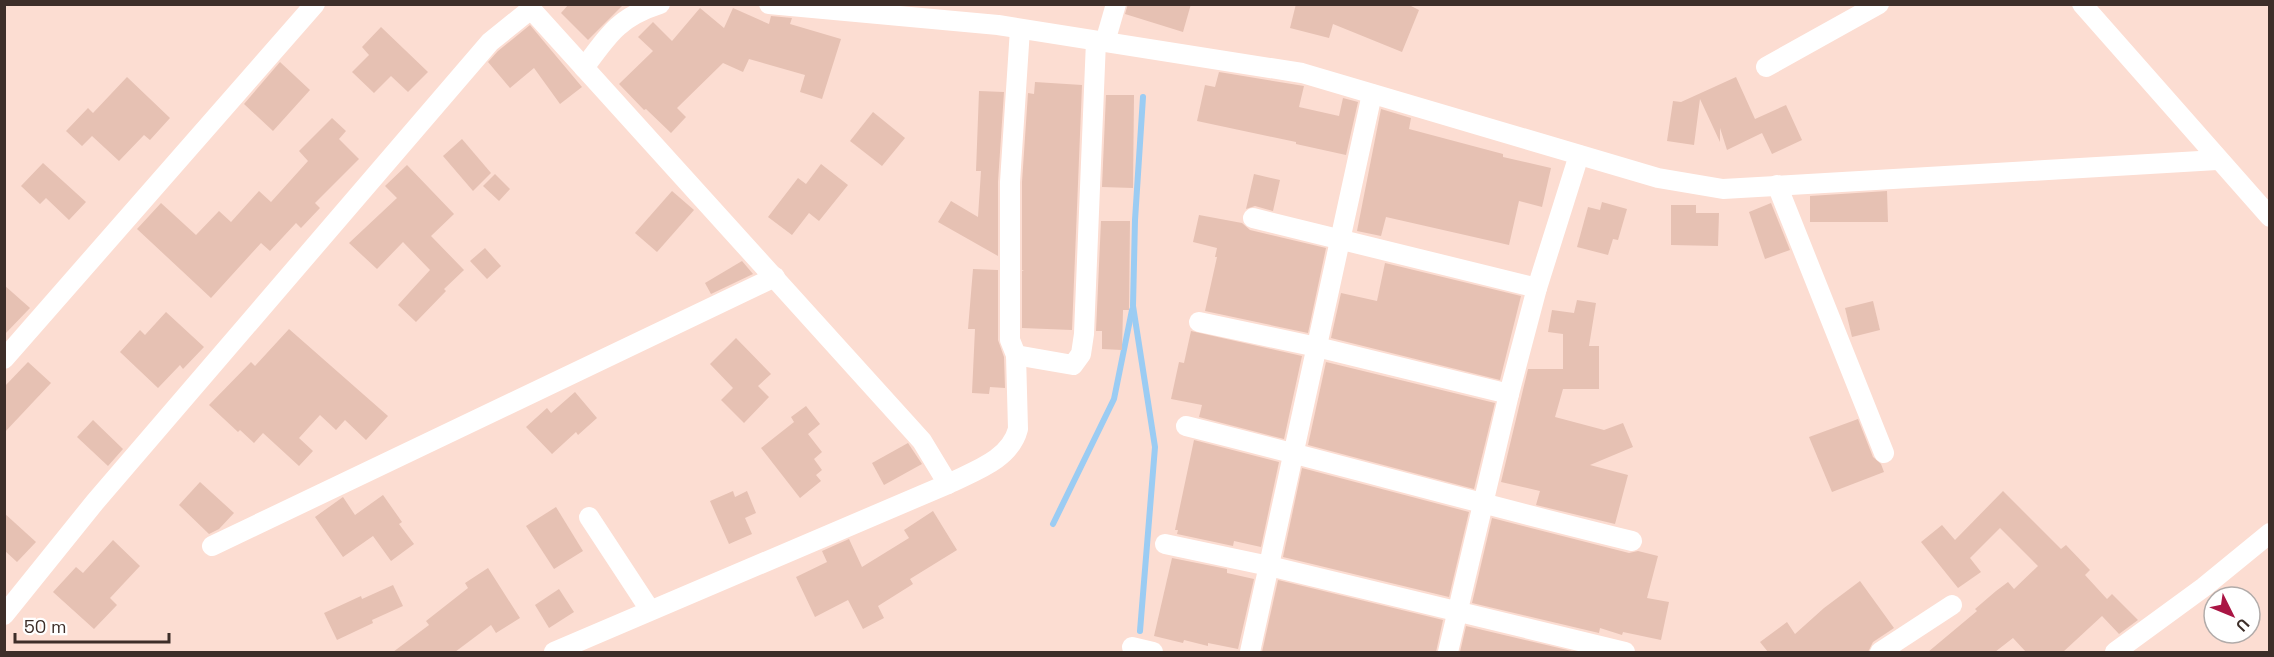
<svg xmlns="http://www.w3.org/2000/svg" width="2274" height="657" viewBox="0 0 2274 657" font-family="'Space Grotesk',sans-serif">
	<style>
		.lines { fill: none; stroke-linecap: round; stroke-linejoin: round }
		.stream { stroke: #9bccf3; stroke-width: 6 }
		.building { fill: #e6c1b3 }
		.minor { stroke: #fff; stroke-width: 20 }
	</style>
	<rect width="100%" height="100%" fill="#fcddd2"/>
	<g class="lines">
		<!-- stream -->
		<g class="stream">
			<path d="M1053,524L1114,399L1132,310"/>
			<path d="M1140,631L1155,447L1133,306L1135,220L1143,97"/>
		</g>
	</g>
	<!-- building -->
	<g class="building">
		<path d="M569,4H624L588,40L561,13Z"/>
		<path d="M1128,4H1191L1183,32L1125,14Z"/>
		<path d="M1296,4H1407L1419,10L1402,52L1333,24L1329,38L1290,28Z"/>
		<path d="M700,8L724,28L733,8L769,24L771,16L792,18L790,24L841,39L822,99L800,92L805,75L749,59L743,72L723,63L677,108L686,117L671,133L646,109L644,110L619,84L653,51L638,37L653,22L672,41Z"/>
		<path d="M530,25L582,87L560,104L534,68L510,88L488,62L498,51Z"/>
		<path d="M381,27L428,72L408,92L391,76L374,93L352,72L369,55L362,47Z"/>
		<path d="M280,62L310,90L273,131L244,104Z"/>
		<path d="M1219,72L1304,86L1299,107L1339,116L1343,98L1358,102L1346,155L1296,144V142L1197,121L1205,85L1215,87Z"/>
		<path d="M127,77L170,118L150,140L144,135L119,161L92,136L82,146L66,131L88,108L93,113Z"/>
		<path d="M1736,77L1755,119L1786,105L1802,140L1772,154L1762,133L1727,150L1720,128V142L1700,99L1694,145L1667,141L1673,101L1681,102Z"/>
		<path d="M1035,82L1082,85L1072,330L1022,328V271H1024L1022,270V182L1028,93L1034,94Z"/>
		<path d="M979,91L1004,92L998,182V256L938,222L951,201L978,217L981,171H976Z"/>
		<path d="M1106,95H1134L1133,188L1102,187Z"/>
		<path d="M1381,109L1411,118L1409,129L1503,154V157L1551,168L1542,207L1519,201L1509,245L1386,217L1381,236L1357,231Z"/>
		<path d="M873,112L905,138L882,166L850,141Z"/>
		<path d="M332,118L346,131L339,139L359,159L315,203L320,208L301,228L296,223L270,251L261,243L211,298L137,229L161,203L196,235L219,211L231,222L259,191L271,202L308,161L299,151Z"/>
		<path d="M462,139L491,173L473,191L443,156Z"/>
		<path d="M43,163L86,202L69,220L46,198L40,204L21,186Z"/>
		<path d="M821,164L848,185L819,221L809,213L792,235L768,217L798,178L806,184Z"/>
		<path d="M407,165L454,214L431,236L464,270L444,289L446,291L416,322L398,305L430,270L403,242L377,269L349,243L397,198L385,186Z"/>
		<path d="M495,174L510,189L499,201L483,186Z"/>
		<path d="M1254,174L1280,180L1273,211L1255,206L1246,209Z"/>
		<path d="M672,191L694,210L657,252L635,233Z"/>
		<path d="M1887,191L1888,222H1810V196Z"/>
		<path d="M1602,202L1627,209L1618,240L1613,239L1608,255L1577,247L1588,207L1600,210Z"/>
		<path d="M1771,203L1790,250L1765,259L1749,212Z"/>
		<path d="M1671,205H1696V213H1719L1718,246L1671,245Z"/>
		<path d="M1199,215L1242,223L1250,230L1326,248L1308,333L1205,311L1217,257H1215L1217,248L1193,242Z"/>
		<path d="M1101,221H1130L1129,310H1123L1122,350L1102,349V331H1096Z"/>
		<path d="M485,248L501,266L487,279L470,261Z"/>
		<path d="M742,261L753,274L711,294L705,283Z"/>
		<path d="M1385,263L1521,296L1500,380L1331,338L1341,293L1377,301Z"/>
		<path d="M973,269L998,270V340L1004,357L1005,388L990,387L989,394L972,393L975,329H968Z"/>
		<path d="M4,285L30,308L4,335Z"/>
		<path d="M1577,300L1596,303L1589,346H1599V389H1563L1555,417L1604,430L1623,423L1633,447L1590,465L1628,475L1615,524L1536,505L1540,491L1501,482L1528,369H1563V334L1548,332L1552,310L1574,313Z"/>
		<path d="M1873,301L1880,330L1852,337L1845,308Z"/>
		<path d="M166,312L204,347L183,369L180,365L158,388L120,352L140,330L145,335Z"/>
		<path d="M289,329L388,416L366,440L345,420L336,430L320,415L299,438L313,451L299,466L263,433L254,443L240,430L238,432L209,405L251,362L255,366Z"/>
		<path d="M1191,331L1302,356L1284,439L1199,417L1202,405L1171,399L1179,362L1184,363Z"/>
		<path d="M736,338L771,374L758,386L769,397L744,423L721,400L733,388L710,364Z"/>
		<path d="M28,362L51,383L4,433V387Z"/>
		<path d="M1326,362L1495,403L1474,489L1308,445Z"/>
		<path d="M575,392L597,418L578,435L576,432L552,454L526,427L547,408L551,413Z"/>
		<path d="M806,406L820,424L808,434L822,452L814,459L822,470L816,475L821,481L800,498L761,448L794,422L791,417Z"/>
		<path d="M1858,419L1873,457L1881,464L1884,472L1832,492L1809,437Z"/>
		<path d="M93,420L123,449L108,466L77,437Z"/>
		<path d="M1194,440L1279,462L1261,547L1234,541L1233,546L1177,534L1178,530H1175Z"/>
		<path d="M908,443L922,464L884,485L872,463Z"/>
		<path d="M1302,468L1469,512L1449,597L1283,557Z"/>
		<path d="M200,482L234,513L219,529L209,534L179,505Z"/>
		<path d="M733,491L735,497L747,491L756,513L745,518L752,534L729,544L710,501Z"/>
		<path d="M2003,491L2061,549L2066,545L2090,570L2085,575L2107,599L2112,594L2138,620L2119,634L2102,616L2063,652H2026L2013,638L1995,652H1928L1977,611L1975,609L1996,591L2008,582L2014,589L2038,566L2000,528L1970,558L1981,572L1958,588L1921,542L1942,525L1955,540Z"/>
		<path d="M383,495L402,522L399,524L414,544L391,561L373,536L343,557L315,517L343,497L355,515Z"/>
		<path d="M556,507L583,551L554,569L526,526Z"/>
		<path d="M933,511L957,550L910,579L913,584L878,606L884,618L863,629L848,600L815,617L796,577L827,562L822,551L849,539L862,567L909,538L904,530Z"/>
		<path d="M4,513L36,542L17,562L4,550Z"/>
		<path d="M1492,518L1629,553L1638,551L1658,556L1647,598L1669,602L1661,640L1623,632L1622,635L1600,628L1599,633L1472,603Z"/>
		<path d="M113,540L140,566L110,598L117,605L94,629L53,592L76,567L83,573Z"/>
		<path d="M1172,558L1227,569V573L1254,579L1238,649L1208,643V646L1184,640L1183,643L1154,636Z"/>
		<path d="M488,568L520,618L496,633L491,625L455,652H393L429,625L426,621L468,588L465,583Z"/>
		<path d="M1278,580L1443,620L1436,652H1262Z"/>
		<path d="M1860,581L1894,628L1873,642L1868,652H1768L1760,642L1787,622L1795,634L1824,608Z"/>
		<path d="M393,585L403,606L372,620L373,623L337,640L324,613L361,596L362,599Z"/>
		<path d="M559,589L574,612L549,628L535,605Z"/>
		<path d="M1466,626L1576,652H1460Z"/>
	</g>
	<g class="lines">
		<!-- minor -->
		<g class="minor">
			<path d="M769,4L998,25L1302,73L1658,178L1723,189L2217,160"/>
			<path d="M2082,4L2270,217"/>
			<path d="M1020,29L1010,182V340L1016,355L1073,365L1081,354L1084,334L1096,41"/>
			<path d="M1105,42L1116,4"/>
			<path d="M1766,67L1879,4"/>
			<path d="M584,68C608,35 619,17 660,4"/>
			<path d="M1777,185L1884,453"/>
			<path d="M1253,218L1537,288"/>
			<path d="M1199,322L1317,347L1509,394"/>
			<path d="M4,359L315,4"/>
			<path d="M1186,426C1335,463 1483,505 1632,541"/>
			<path d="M948,484C974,471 1010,460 1018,429L1016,355"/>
			<path d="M589,517L650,610"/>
			<path d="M1165,544L1269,566L1625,652"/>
			<path d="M212,546L775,277"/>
			<path d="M4,615L95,502L490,42L531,9L922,441L948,484L554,652"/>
			<path d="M1132,647L1153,652"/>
			<path d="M1250,652L1372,94"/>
			<path d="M1448,652L1509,394L1537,288L1579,155"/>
			<path d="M1880,652L1952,605"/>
			<path d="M2115,652L2204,587L2270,533"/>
		</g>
	</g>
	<!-- border -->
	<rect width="2274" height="657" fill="none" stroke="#3d2e29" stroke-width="12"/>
	<!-- north arrow -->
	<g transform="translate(2232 615) rotate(133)"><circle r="28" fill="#ffffff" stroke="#b1aba9" stroke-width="1.5"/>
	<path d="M0-4.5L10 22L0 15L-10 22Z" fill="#aa1544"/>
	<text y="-9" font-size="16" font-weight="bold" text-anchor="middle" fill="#3d2e29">U</text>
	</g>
	<!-- scale -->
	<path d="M15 633v9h154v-9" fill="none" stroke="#3d2e29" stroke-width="3"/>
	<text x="24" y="633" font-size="18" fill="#3d2e29" stroke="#ffffff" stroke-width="4.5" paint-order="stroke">50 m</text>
</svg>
